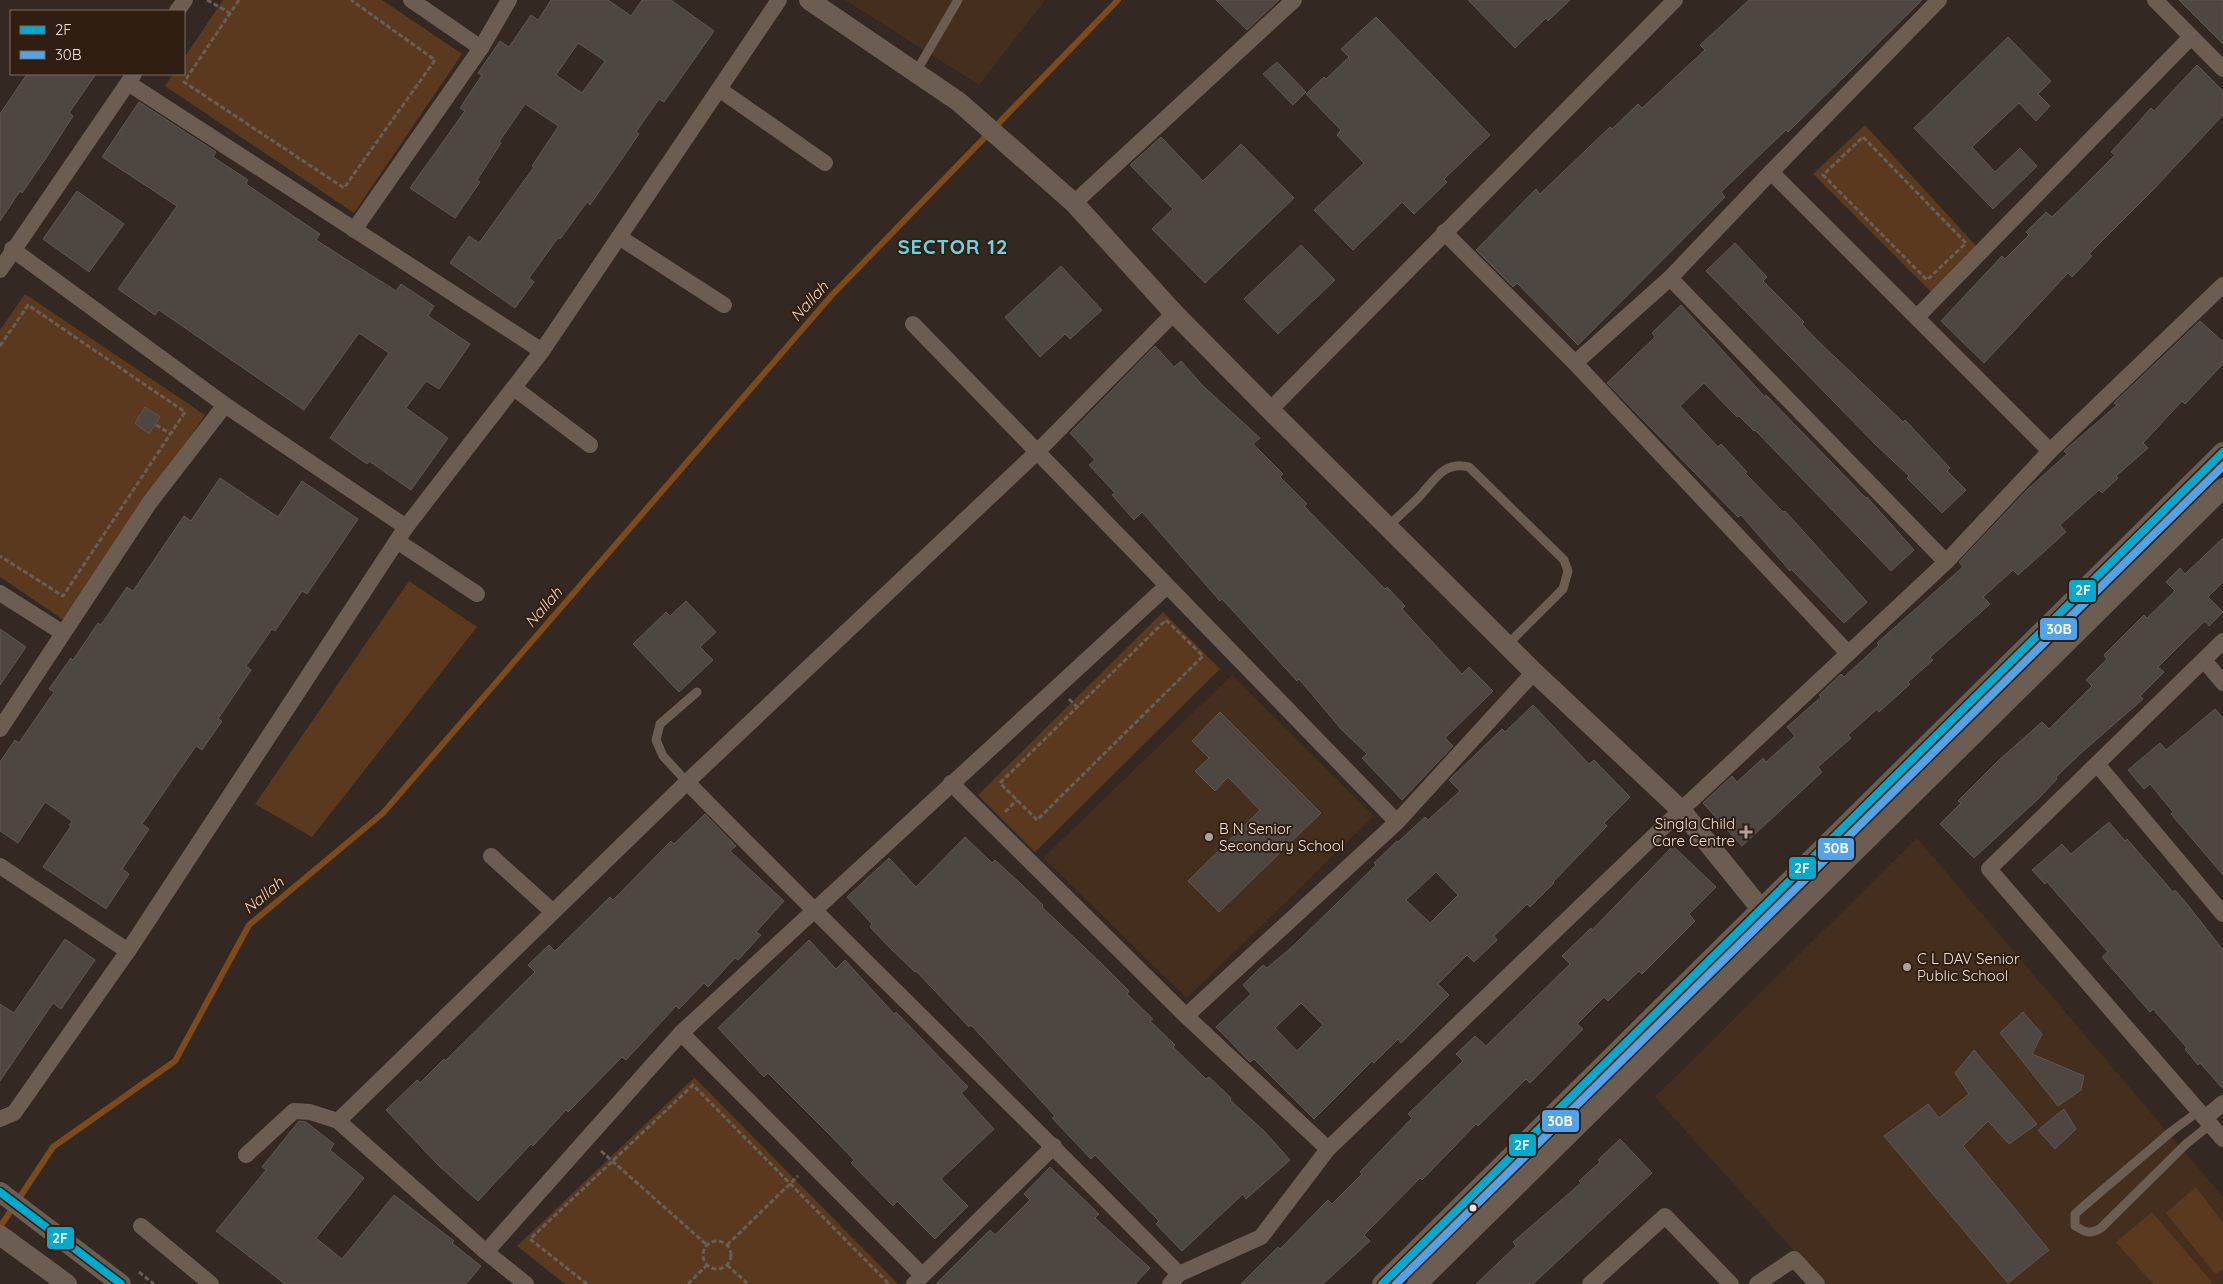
<svg xmlns="http://www.w3.org/2000/svg" width="2223" height="1284" viewBox="0 0 2223 1284" font-family="Quicksand,sans-serif">
	<style>
		.built { fill: #442e1e }
		.green { fill: #5b391e }
		.lines { fill: none; stroke-linecap: round; stroke-linejoin: round }
		.stream { stroke: #7f4a1a; stroke-width: 6 }
		.building { fill: #4e4640; stroke: #605751; fill-rule: evenodd }
		.path { stroke: #695f56; stroke-width: 3; stroke-dasharray: 5 2.5; stroke-linecap: butt }
		.service { stroke: #6b5d52; stroke-width: 9 }
		.minor { stroke: #6b5d52; stroke-width: 16 }
		.tertiary { stroke: #6b5d52; stroke-width: 20 }
		.bus-1-casing { stroke: #2f1e11; stroke-width: 11 }
		.bus-2-casing { stroke: #2f1e11; stroke-width: 11 }
		.bus-1 { stroke: #00a9ce; stroke-width: 8 }
		.bus-2 { stroke: #53a3e8; stroke-width: 8 }
		.poi-dot { fill: #ada19a; stroke: #2f1e11; stroke-width: 2 }
		.bus-dot { fill: #eee2da; stroke: #2f1e11; stroke-width: 2 }
		.labels { text-anchor: middle; dominant-baseline: central; stroke-width: 4; stroke-linejoin: round; paint-order: stroke }
		.poi-label { font-size: 15px; fill: #eee2da; stroke: #2f1e11; text-anchor: start }
		.water-label { font-size: 16px; font-style: italic; fill: #f4d2b8; stroke: #2f1e11 }
		.district-label { font-size: 20px; font-weight: bold; letter-spacing: 1px; fill: #6ad3e3; stroke: #2f1e11 }
		.line-badge { stroke: #2f1e11; stroke-width: 2 }
		.badge-label { font-size: 14px; text-anchor: middle; font-weight: bold; fill: #fff }
	</style>
	<rect width="100%" height="100%" fill="#332922"/>
	<!-- built -->
	<g class="built">
		<path d="M845,0H1045L979,85Z"/>
		<path d="M1232,675L1374,816L1187,998L1043,858Z"/>
		<path d="M1917,838L2223,1197V1284H1824L1655,1097Z"/>
	</g>
	<!-- green -->
	<g class="green">
		<path d="M223,0H382L462,54L354,213L165,86L173,74H184V58Z"/>
		<path d="M1865,125L1978,248L1932,293L1813,174Z"/>
		<path d="M25,294L205,415L65,621L0,577V330Z"/>
		<path d="M409,581L477,627L312,837L255,804Z"/>
		<path d="M1163,612L1220,669L1035,852L978,795Z"/>
		<path d="M694,1078H695L898,1284H565L517,1246Z"/>
		<path d="M2196,1187L2223,1223V1269L2215,1274L2166,1213Z"/>
		<path d="M2152,1212L2212,1282L2210,1284H2153L2116,1242Z"/>
	</g>
	<g class="lines">
		<!-- stream -->
		<path class="stream" d="M0,1227L53,1147L175,1061L249,925L383,813L832,295L1118,0"/>
	</g>
	<!-- building -->
	<g class="building">
		<path d="M551,0H608L631,16L642,0H671L714,31L664,102L659,99L636,132L639,134L590,205L587,202L560,239L558,238L529,278L534,282L515,308L450,263L469,236L479,243L534,167L532,166L558,127L557,125L525,104L499,142L501,143L477,180L480,182L455,218L410,188L465,111L460,108L482,75L478,73L500,41L509,47L531,15L538,20ZM578,43L605,61L582,93L556,75Z"/>
		<path d="M1216,0H1279L1247,30Z"/>
		<path d="M1468,0H1570L1548,21L1546,18L1515,48Z"/>
		<path d="M1749,0H1922L1788,132L1786,130L1721,192L1725,197L1578,345L1517,283L1513,287L1476,250L1536,189L1540,194L1610,127L1612,129L1638,104L1642,108L1705,50L1700,45Z"/>
		<path d="M2179,0H2223V44Z"/>
		<path d="M1376,17L1490,135L1444,179L1447,182L1414,214L1402,202L1353,250L1314,210L1364,163L1337,135L1341,130L1306,94L1324,77L1326,79L1349,57L1341,49Z"/>
		<path d="M2008,37L2051,81L2038,94L2050,106L2036,121L2019,103L1972,147L1995,172L2020,148L2037,166L1993,209L1914,128Z"/>
		<path d="M1277,62L1306,92L1293,105L1263,74Z"/>
		<path d="M2197,65L2223,91V115L2151,192L2089,254L2092,256L2072,277L2068,273L1984,363L1941,321L2002,256L2005,259L2029,235L2026,232L2046,212L2052,217L2081,189L2115,155L2111,152L2136,125L2151,108L2154,111Z"/>
		<path d="M27,74H96L69,113L73,116L46,158L22,193L20,191L0,221V114Z"/>
		<path d="M139,102L216,152L213,157L248,180L246,184L320,234L316,240L396,291L401,284L434,306L428,316L470,344L439,389L426,381L406,408L448,438L411,490L369,461L367,464L330,438L389,353L359,333L304,410L159,310L155,315L118,289L177,206L102,157Z"/>
		<path d="M1161,137L1203,181L1241,144L1294,198L1205,283L1152,229L1173,209L1130,165Z"/>
		<path d="M77,191L124,224L89,272L43,239Z"/>
		<path d="M1735,243L1767,277L1763,281L1804,322L1802,324L1816,339L1903,422L1905,420L1950,468L1947,471L1966,490L1942,513L1907,478L1909,476L1877,446L1706,271Z"/>
		<path d="M1301,245L1335,280L1278,334L1244,299Z"/>
		<path d="M1061,266L1102,310L1070,339L1065,334L1040,357L1005,317Z"/>
		<path d="M1681,305L1765,397L1766,395L1866,498L1867,497L1914,550L1891,571L1755,430L1754,431L1739,416L1737,417L1704,383L1680,406L1718,447L1721,444L1747,472L1745,473L1783,512L1785,511L1867,602L1844,623L1791,569L1790,571L1741,515L1738,517L1607,383L1655,337L1652,333Z"/>
		<path d="M2200,321L2223,342V364L2185,404L2182,401L2143,443L2148,448L2116,476L2118,478L2102,493L2099,490L2060,525L2066,532L2018,575L2013,570L1983,597L1990,604L1930,657L1933,660L1908,682L1910,684L1879,712L1877,709L1848,735L1851,738L1818,767L1822,772L1742,846L1703,803L1732,776L1737,782L1763,758L1766,762L1795,736L1787,727L1821,697L1819,695L1841,674L1844,677L1879,645L1877,643L1963,567L1959,562L2028,489L2067,454L2064,451L2117,405L2114,403Z"/>
		<path d="M1155,346L1174,367L1181,361L1203,386L1260,438L1253,444L1283,474L1280,477L1307,504L1304,506L1385,589L1387,587L1405,606L1402,609L1462,674L1469,667L1493,691L1445,738L1453,746L1402,800L1362,758L1367,754L1341,729L1299,679L1297,681L1222,599L1220,601L1142,512L1134,520L1112,495L1115,493L1089,465L1095,460L1070,433Z"/>
		<path d="M145,407L160,417L149,434L135,423Z"/>
		<path d="M220,478L278,517L302,481L358,519L307,594L302,591L275,631L272,629L246,666L251,670L218,719L222,721L202,750L196,746L142,824L149,829L122,869L129,874L106,909L43,867L71,826L69,825L72,821L45,802L18,843L0,831V762L15,740L19,743L54,692L49,689L71,658L73,660L98,623L101,625L127,587L133,591L184,516L191,521Z"/>
		<path d="M2223,538V582L2208,597L2223,612L2209,626L2205,621L2177,648L2158,667L2164,672L2140,696L2143,699L2080,754L2056,777L2057,779L2038,799L1974,858L1940,824L1961,803L1958,801L1999,760L2042,722L2049,729L2092,686L2086,680L2107,659L2104,655L2144,615L2147,618L2175,591L2166,582L2180,568L2185,574Z"/>
		<path d="M686,601L716,632L700,647L713,660L679,692L633,644L666,612L670,616Z"/>
		<path d="M0,629L26,647L0,685Z"/>
		<path d="M1533,705L1589,764L1594,760L1630,797L1604,823L1607,826L1553,882L1554,883L1530,907L1527,904L1494,936L1497,940L1474,962L1467,955L1438,984L1449,995L1401,1043L1398,1039L1374,1063L1372,1061L1314,1119L1254,1059L1250,1062L1216,1027L1251,994L1243,985L1263,965L1267,968L1293,946L1376,865L1374,863L1397,841L1398,842L1425,817L1428,820L1460,791L1449,780L1502,729L1505,732ZM1436,872L1458,895L1430,923L1406,900ZM1301,1003L1323,1025L1297,1051L1275,1028Z"/>
		<path d="M2215,709L2223,718V875L2171,814L2173,812L2150,784L2144,789L2128,770L2160,743L2166,750Z"/>
		<path d="M1220,712L1321,813L1219,912L1188,881L1260,810L1228,777L1215,791L1195,771L1209,758L1192,741Z"/>
		<path d="M705,814L736,846L730,851L784,901L756,932L761,935L738,960L735,958L708,987L704,983L679,1009L676,1006L626,1060L622,1057L568,1112L566,1110L533,1146L531,1144L478,1201L439,1166L386,1110L417,1080L420,1083L444,1059L445,1061L535,972L528,965L549,945L555,951L610,897L613,900L671,841L674,844Z"/>
		<path d="M2109,822L2125,841L2127,839L2173,892L2175,890L2187,904L2223,950V1089L2200,1063L2198,1065L2185,1049L2187,1048L2153,1009L2150,1012L2102,957L2108,952L2047,882L2045,884L2032,870L2062,844L2071,854Z"/>
		<path d="M965,837L992,863L995,860L1020,883L1043,905L1042,907L1102,964L1129,991L1127,994L1153,1019L1150,1021L1175,1045L1173,1047L1206,1079L1209,1077L1231,1098L1230,1100L1265,1132L1290,1160L1246,1199L1243,1194L1182,1251L1156,1224L1159,1221L1095,1155L1091,1159L1052,1118L1055,1116L971,1025L969,1027L916,971L915,972L890,948L870,927L872,924L847,897L889,858L916,887Z"/>
		<path d="M1673,846L1716,887L1689,914L1695,921L1642,974L1639,971L1608,1001L1604,997L1577,1024L1583,1029L1530,1083L1526,1079L1478,1126L1476,1124L1422,1180L1420,1178L1364,1235L1370,1241L1323,1284H1241L1278,1247L1280,1249L1328,1200L1332,1204L1362,1174L1360,1172L1412,1118L1408,1114L1463,1061L1456,1054L1475,1036L1486,1046L1570,964L1562,956L1591,928L1592,930Z"/>
		<path d="M65,939L95,960L61,1009L53,1003L0,1081V1004L14,1013Z"/>
		<path d="M809,940L836,969L845,960L894,1014L896,1012L968,1087L961,1093L994,1129L941,1179L968,1206L935,1239L897,1201L893,1206L851,1163L854,1160L831,1136L768,1073L764,1077L718,1028Z"/>
		<path d="M2023,1012L2042,1034L2032,1054L2084,1076L2081,1090L2058,1106L2000,1033Z"/>
		<path d="M1974,1050L2037,1124L2009,1144L1988,1121L1963,1146L2049,1250L2008,1283L1884,1136L1928,1104L1939,1118L1969,1094L1955,1073Z"/>
		<path d="M2064,1109L2076,1129L2055,1149L2038,1130Z"/>
		<path d="M299,1121L306,1122L334,1144L330,1150L364,1178L316,1238L342,1259L394,1195L454,1241L452,1243L481,1266L466,1284H285L216,1231L266,1170L262,1167Z"/>
		<path d="M1620,1139L1652,1173L1533,1284H1476L1516,1246L1513,1242L1581,1183L1579,1181L1600,1162L1598,1160Z"/>
		<path d="M1050,1167L1099,1214L1095,1218L1150,1268L1135,1284H936L990,1230L995,1235L1030,1200L1024,1194Z"/>
	</g>
	<g class="lines">
		<!-- path -->
		<g class="path">
			<path d="M207,0L230,13"/>
			<path d="M239,0L184,82L344,188L435,60L351,0"/>
			<path d="M1863,137L1966,243L1927,280L1823,175Z"/>
			<path d="M0,346L28,305L185,412L63,596L0,556"/>
			<path d="M156,425L171,434"/>
			<path d="M1166,620L1203,656L1037,820L1000,783Z"/>
			<path d="M1069,699L1077,707"/>
			<path d="M1005,812L1017,800"/>
			<path d="M601,1151L707,1245"/>
			<circle cx="717" cy="1255" r="14"/>
			<path d="M727,1245L798,1176"/>
			<path d="M727,1265L748,1284"/>
			<path d="M139,1272L154,1284"/>
			<path d="M587,1284L530,1239L693,1085L889,1284"/>
			<path d="M688,1284L707,1265"/>
		</g>
		<!-- service -->
		<g class="service">
			<path d="M916,72L958,0"/>
			<path d="M1387,527C1398,517 1409,507 1419,497C1434,481 1444,460 1469,467L1564,560L1568,571L1563,589L1507,645"/>
			<path d="M687,782L663,756L656,740L660,724L697,692"/>
			<path d="M2199,1111L2172,1131L2084,1206L2075,1214V1226C2085,1232 2090,1235 2101,1228L2186,1144L2211,1124"/>
		</g>
		<!-- minor -->
		<g class="minor">
			<path d="M411,0L481,48"/>
			<path d="M2155,0L2223,69"/>
			<path d="M177,11L185,0"/>
			<path d="M128,83L542,351"/>
			<path d="M719,89L825,163"/>
			<path d="M1771,172L2050,451"/>
			<path d="M1074,203L1294,0"/>
			<path d="M354,230L481,48L509,0"/>
			<path d="M1444,232L1575,363L1847,652"/>
			<path d="M619,237L724,305"/>
			<path d="M12,249L225,405L406,527"/>
			<path d="M0,270L134,74"/>
			<path d="M1670,278L1946,562"/>
			<path d="M1917,317L2191,37"/>
			<path d="M913,324L1397,822"/>
			<path d="M1575,363L1670,278L1771,172L1939,0"/>
			<path d="M514,388L590,445"/>
			<path d="M1270,410L1675,0"/>
			<path d="M397,541L477,594"/>
			<path d="M0,593L63,633"/>
			<path d="M2223,641L1989,869L2223,1139"/>
			<path d="M2204,660L2223,683"/>
			<path d="M0,729L150,502L225,405"/>
			<path d="M2097,764L2223,914"/>
			<path d="M687,782C849,948 1017,1108 1179,1274"/>
			<path d="M951,783L1186,1016L1328,1149"/>
			<path d="M491,856L553,912"/>
			<path d="M0,866L128,951"/>
			<path d="M1186,1016L1397,822L1534,672"/>
			<path d="M681,1033L922,1275"/>
			<path d="M2205,1118L2223,1103"/>
			<path d="M0,1119L14,1113L128,951L406,527L542,351L779,0"/>
			<path d="M338,1121L687,782L1037,452L1174,313"/>
			<path d="M246,1155L294,1111L310,1112L338,1121L486,1252L526,1284"/>
			<path d="M141,1226L211,1284"/>
			<path d="M486,1252L681,1033L1167,586"/>
			<path d="M914,1284L1054,1146"/>
			<path d="M1170,1284L1179,1274L1261,1237L1328,1149L1681,810L1946,562L2050,451L2223,285"/>
			<path d="M1590,1284L1665,1216L1731,1284"/>
			<path d="M1757,1284L1794,1259L1817,1284"/>
		</g>
		<!-- tertiary -->
		<g class="tertiary">
			<path d="M809,0L959,102L1074,203L1174,313L1270,410L1534,672L1681,810L1761,909L1778,927"/>
			<path d="M0,1192L121,1284"/>
			<path d="M0,1235L67,1284"/>
			<path d="M1382,1284L2223,452"/>
			<path d="M1417,1284L2223,488"/>
		</g>
		<defs>
			<g id="bus-1">
				<path d="M0,1192L121,1284"/>
				<path d="M1382,1284L2223,452"/>
			</g>
			<path id="bus-2" d="M1396,1284L2223,466"/>
		</defs>
		<!-- bus-1 casing -->
		<use href="#bus-1" class="bus-1-casing"/>
		<!-- bus-2 casing -->
		<use href="#bus-2" class="bus-2-casing"/>
		<!-- bus-1 -->
		<use href="#bus-1" class="bus-1"/>
		<!-- bus-2 -->
		<use href="#bus-2" class="bus-2"/>
	</g>
	<!-- markers -->
	<g class="poi-dot">
		<path d="M1743.5 824.5h5v5h5v5h-5v5h-5v-5h-5v-5h5z"/>
		<circle cx="1209" cy="837" r="5"/>
		<circle cx="1907" cy="967" r="5"/>
	</g>
	<circle class="bus-dot" cx="1473" cy="1208" r="4.5"/>
	<g class="labels">
		<!-- poi labels -->
		<g class="poi-label">
			<text x="1735" y="823" text-anchor="end">Singla Child<tspan x="1735" dy="17">Care Centre</tspan></text>
			<text x="1219" y="828">B N Senior<tspan x="1219" dy="17">Secondary School</tspan></text>
			<text x="1917" y="958">C L DAV Senior<tspan x="1917" dy="17">Public School</tspan></text>
		</g>
		<!-- water labels -->
		<g class="water-label">
			<text transform="translate(809 301) rotate(-48)">Nallah</text>
			<text transform="translate(543 607) rotate(-49)">Nallah</text>
			<text transform="translate(263 895) rotate(-40)">Nallah</text>
		</g>
		<!-- district labels -->
		<g class="district-label">
			<text x="953" y="246">SECTOR 12</text>
		</g>
	</g>
	<g class="line-badge">
		<rect x="2068" y="579" width="29" height="24" rx="5" fill="#00a9ce"/>
		<rect x="2039" y="617" width="39" height="24" rx="5" fill="#53a3e8"/>
		<rect x="1817" y="837" width="38" height="24" rx="5" fill="#53a3e8"/>
		<rect x="1788" y="856" width="29" height="24" rx="5" fill="#00a9ce"/>
		<rect x="1541" y="1109" width="39" height="24" rx="5" fill="#53a3e8"/>
		<rect x="1508" y="1133" width="29" height="24" rx="5" fill="#00a9ce"/>
		<rect x="46" y="1226" width="29" height="24" rx="5" fill="#00a9ce"/>
	</g>
	<g class="badge-label">
		<text x="2083" y="595">2F</text>
		<text x="2059" y="634">30B</text>
		<text x="1836" y="853">30B</text>
		<text x="1802" y="873">2F</text>
		<text x="1560" y="1126">30B</text>
		<text x="1522" y="1150">2F</text>
		<text x="60" y="1243">2F</text>
	</g>
	<!-- legend -->
	<rect x="10" y="10" width="175" height="65" fill="#2f1e11" stroke="#7b6c61"/>
	<rect x="20" y="26" width="25" height="8" fill="#00a9ce" stroke="#7b6c61"/>
	<text x="55" y="35" font-size="15" fill="#eee2da">2F</text>
	<rect x="20" y="51" width="25" height="8" fill="#53a3e8" stroke="#7b6c61"/>
	<text x="55" y="60" font-size="15" fill="#eee2da">30B</text>
</svg>
